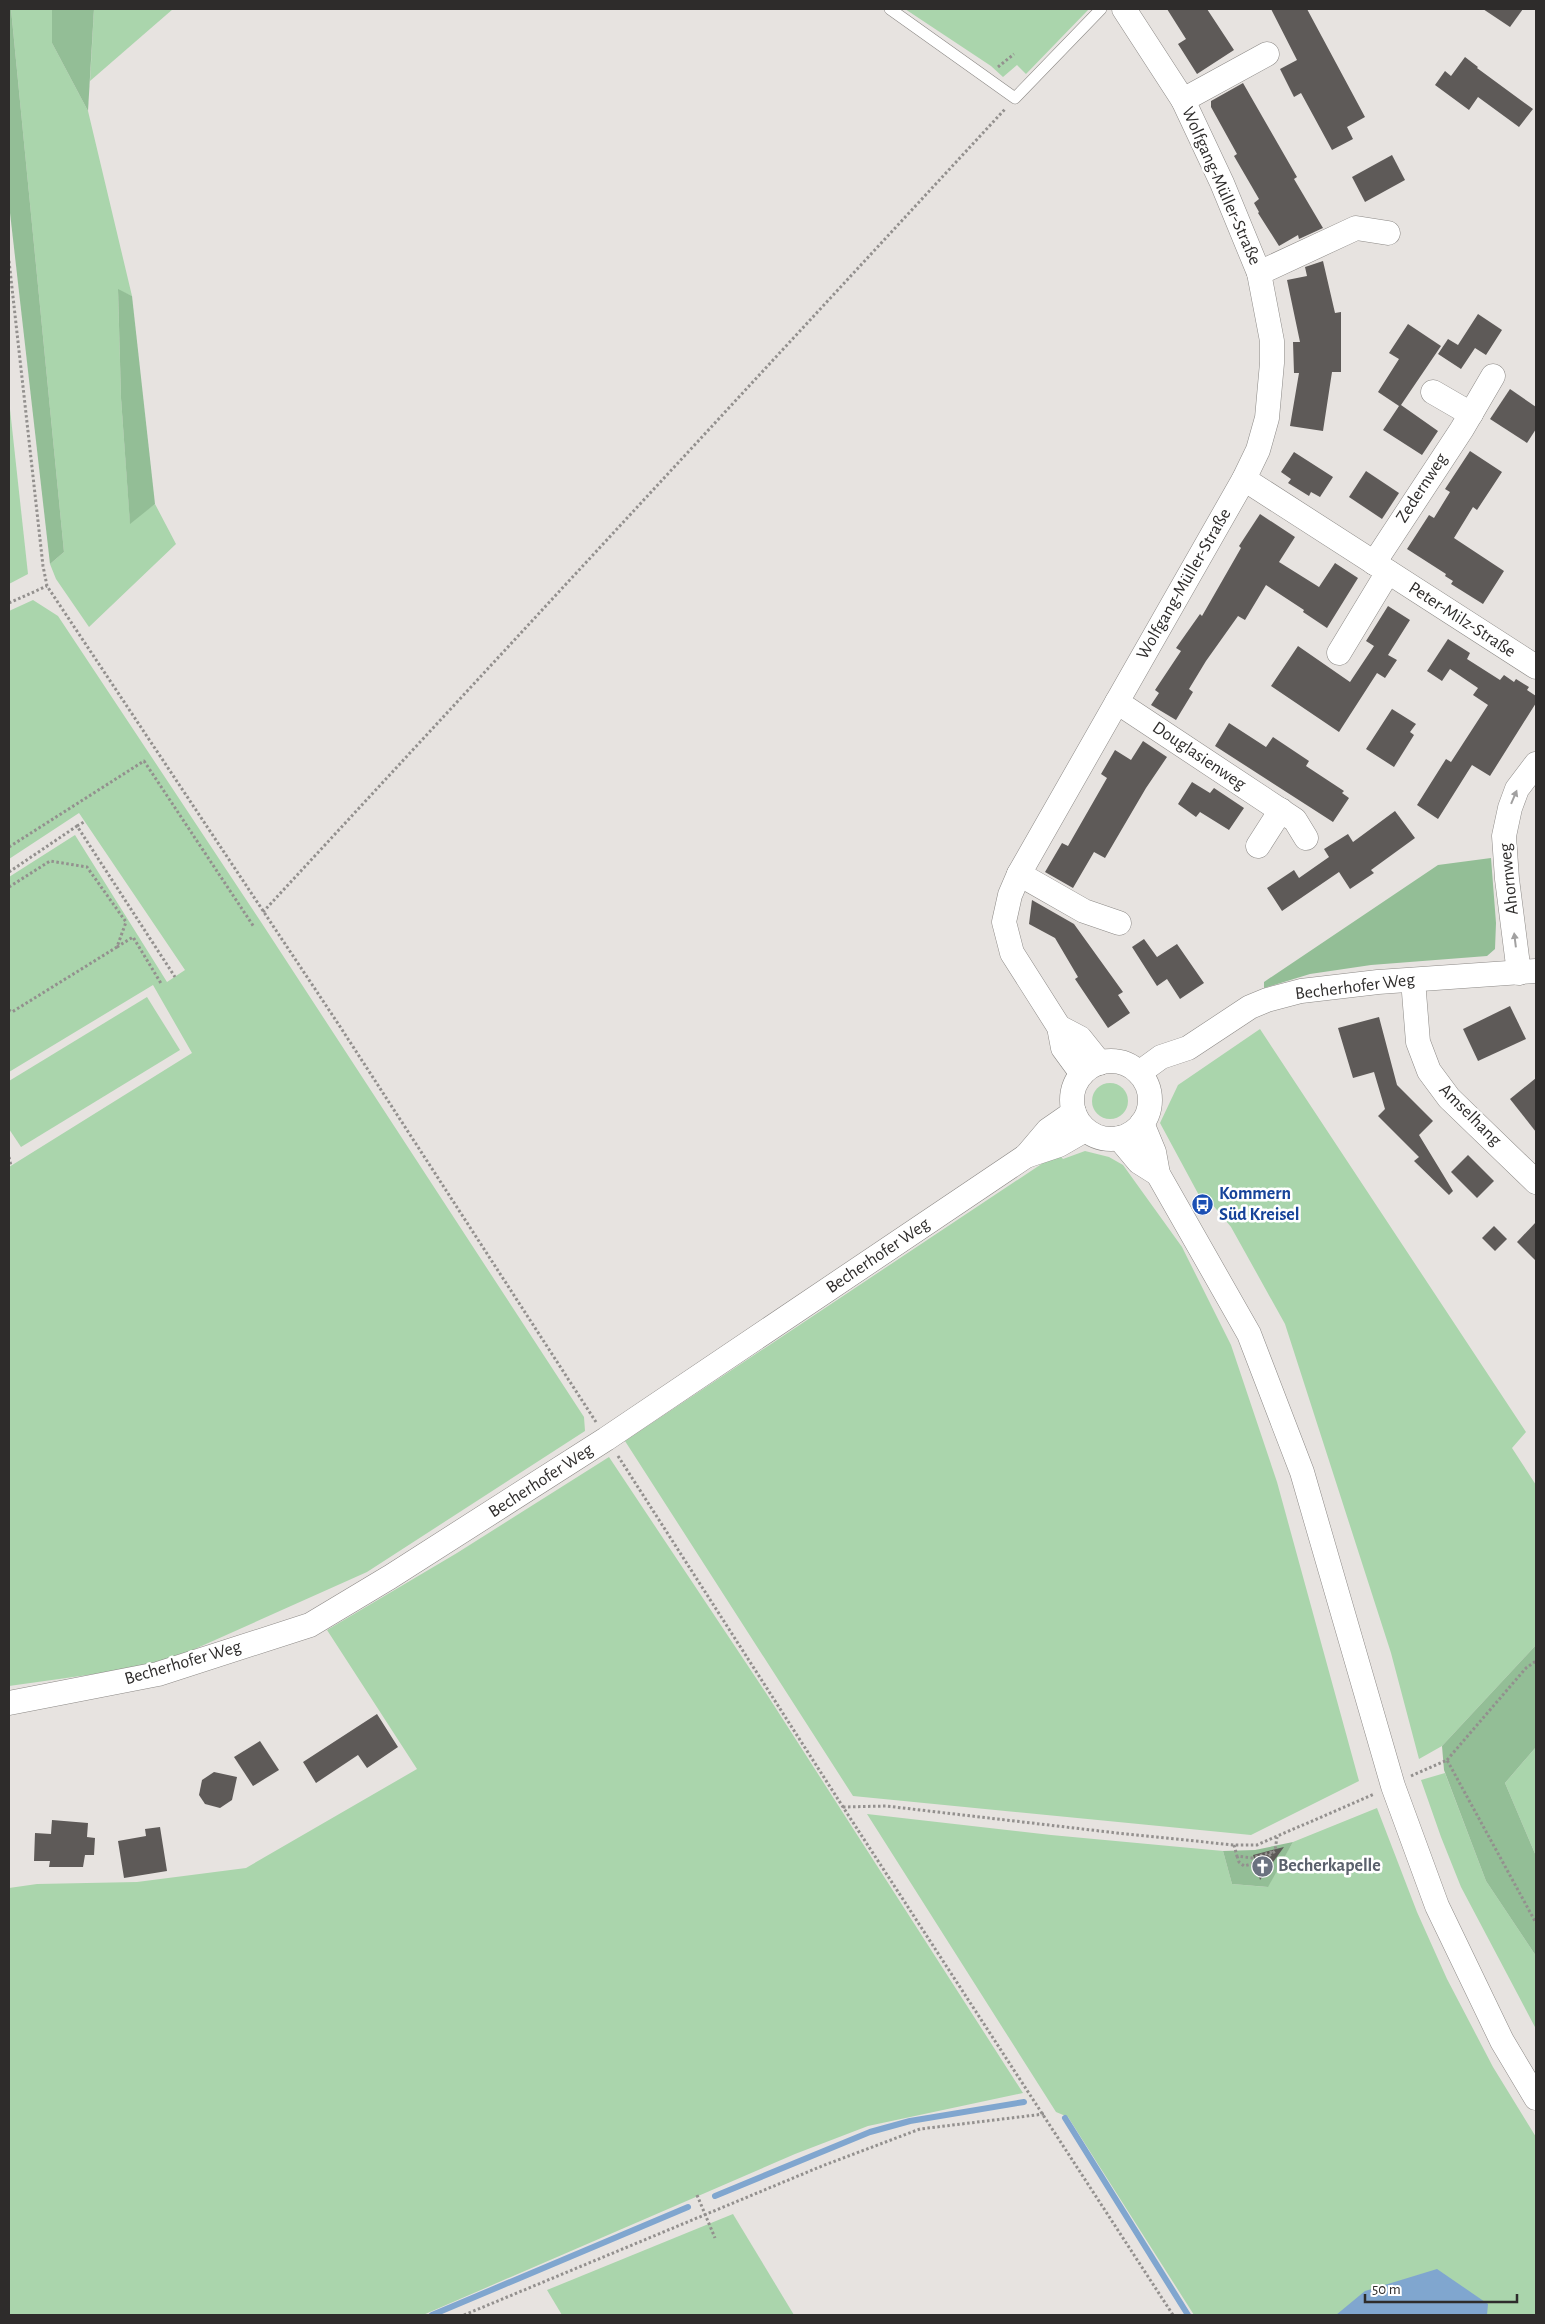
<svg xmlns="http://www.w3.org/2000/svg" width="1545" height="2324" viewBox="0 0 1545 2324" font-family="'Alegreya Sans',sans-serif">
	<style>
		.green { fill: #aad5ac }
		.forest { fill: #93be96 }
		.water { fill: #80a6cf }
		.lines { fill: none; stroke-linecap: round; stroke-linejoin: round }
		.stream { stroke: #80a6cf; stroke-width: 6 }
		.building { fill: #5e5a58 }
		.service-casing { stroke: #8c8986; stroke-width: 12 }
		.minor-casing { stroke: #8c8986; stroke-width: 25 }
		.path { stroke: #93908e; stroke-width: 3; stroke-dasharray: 2.5 2.5; stroke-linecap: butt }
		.service { stroke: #fff; stroke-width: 11 }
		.minor { stroke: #fff; stroke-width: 24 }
		.oneway { fill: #a1a0a0 }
		.labels { text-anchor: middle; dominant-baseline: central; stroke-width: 5; stroke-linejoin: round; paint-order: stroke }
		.street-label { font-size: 18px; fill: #2e2c2b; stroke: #fff }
		.transit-label { font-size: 18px; font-weight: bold; fill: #164399; stroke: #fff; text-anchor: start }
		.worship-label { font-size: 18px; font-weight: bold; fill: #5b616d; stroke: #fff; text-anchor: start }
	</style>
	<rect width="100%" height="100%" fill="#e7e3e0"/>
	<!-- green -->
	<g class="green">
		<path d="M11,9H52V43L88,111L132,296L118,290L121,398L130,522L155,504L176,544L89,627L56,579L50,564L64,552Z"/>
		<path d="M94,9H173L90,81Z"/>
		<path d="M905,9H1089L1026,74L1017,65L1003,77L991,66Z"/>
		<path d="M9,400L28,574L9,584Z"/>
		<path d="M33,600L58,616L261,922L584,1417L585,1431L367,1572L159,1665L9,1686V1167L192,1053L153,985L9,1072V877L75,835L167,982L185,970L79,813L9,859V611Z"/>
		<path d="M147,997L180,1050L21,1147L9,1129V1081Z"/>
		<path d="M1260,1029L1526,1432L1512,1448L1536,1485V1645L1442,1746L1419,1759L1391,1653L1285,1324L1231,1227L1207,1198L1201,1199L1160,1123L1178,1085Z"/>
		<circle cx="1110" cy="1101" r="18"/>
		<path d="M1085,1151L1109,1157L1123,1165L1182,1247L1231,1345L1277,1482L1359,1781L1251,1835L853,1796L625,1441L1058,1153L1063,1159Z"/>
		<path d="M609,1457L766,1693L1023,2093L868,2126L795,2154L423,2315H9V1888L37,1884L137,1882L246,1868L417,1769L327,1630L457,1553Z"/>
		<path d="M1536,1747V1856L1505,1783Z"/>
		<path d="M1445,1773L1486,1881L1536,1956V2029L1461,1887L1441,1837L1421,1780Z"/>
		<path d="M1377,1808L1417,1912L1447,1979L1493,2067L1536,2137V2315H1194L1068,2117L1056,2112L867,1814L1051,1835L1223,1851L1232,1884L1267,1887L1293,1842Z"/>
		<path d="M733,2214L794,2315H562L547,2290Z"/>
	</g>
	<!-- forest -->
	<g class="forest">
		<path d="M9,9H11L64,552L50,564L9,204Z"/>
		<path d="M52,9H94L88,111L52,43Z"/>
		<path d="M118,289L132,296L155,504L130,524L121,398Z"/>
		<path d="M1491,858L1496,923L1495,949L1487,956L1371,965L1310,974L1264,988V982L1438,865Z"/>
		<path d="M1536,1645V1747L1505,1783L1536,1856V1956L1486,1881L1444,1770L1442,1746Z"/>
		<path d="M1293,1842L1268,1887L1232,1884L1223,1851L1255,1850Z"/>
	</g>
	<!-- water -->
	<path class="water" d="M1437,2269L1488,2304L1487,2315H1336L1365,2291Z"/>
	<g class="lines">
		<!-- stream -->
		<g class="stream">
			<path d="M1065,2118L1188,2315"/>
			<path d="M715,2196L870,2132L910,2121L1024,2102"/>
			<path d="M432,2315L688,2207"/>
		</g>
	</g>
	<!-- building -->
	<g class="building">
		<path d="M1167,9H1207L1234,50L1197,74L1178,44L1186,39Z"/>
		<path d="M1271,9H1307L1365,117L1347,127L1353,139L1332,150L1301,93L1294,97L1280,69L1297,60Z"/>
		<path d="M1483,9H1523L1510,27Z"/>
		<path d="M1465,57L1478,67L1477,68L1533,109L1519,127L1478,97L1469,110L1435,85L1445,71L1451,76Z"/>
		<path d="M1243,83L1297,177L1294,179L1323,228L1299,239L1298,235L1279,246L1258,213L1259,212L1254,203L1259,199L1234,156L1237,154L1211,107V101Z"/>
		<path d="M1392,155L1405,180L1365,202L1352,177Z"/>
		<path d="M1323,261L1335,313L1341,312V372H1332L1323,431L1290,426L1299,373H1294L1293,342H1300L1287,280L1307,276L1305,267Z"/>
		<path d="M1478,314L1502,330L1486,355L1475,348L1461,369L1438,354L1448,339L1458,345Z"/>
		<path d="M1408,324L1441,346L1401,405L1438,431L1422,455L1383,430L1399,406L1378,392L1399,359L1389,353Z"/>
		<path d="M1510,389L1536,407V429L1527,443L1490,419Z"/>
		<path d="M1470,451L1502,472L1477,510L1473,507L1454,538L1504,571L1483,604L1451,584L1453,581L1445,576L1446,574L1407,549L1429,515L1434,518L1450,492L1445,489Z"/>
		<path d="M1294,452L1333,477L1320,497L1311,492L1309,496L1288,483L1291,479L1281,472Z"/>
		<path d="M1366,471L1399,493L1382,519L1349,497Z"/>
		<path d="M1260,514L1295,537L1279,562L1319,587L1335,563L1358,578L1327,628L1303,612L1304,610L1266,585L1245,620L1238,616L1206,661L1189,689L1193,692L1176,720L1151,705L1159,693L1155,690L1181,651L1176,648L1200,614L1202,616L1241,548L1239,546Z"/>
		<path d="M1388,606L1410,620L1388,655L1397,660L1385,678L1377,673L1339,732L1271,686L1298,646L1350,682L1374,646L1366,641Z"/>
		<path d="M1448,639L1470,653L1467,659L1500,680L1504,675L1514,682L1516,679L1529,687L1527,690L1536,696V703L1490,776L1472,765L1438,819L1417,805L1446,759L1451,762L1488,705L1473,695L1478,688L1450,669L1442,681L1427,671Z"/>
		<path d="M1392,709L1416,724L1410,732L1414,735L1394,767L1366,749Z"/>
		<path d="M1229,723L1266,747L1273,737L1309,761L1306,766L1344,791L1342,793L1349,798L1333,822L1215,746Z"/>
		<path d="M1143,741L1167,757L1146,788L1105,858L1094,852L1073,888L1045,872L1062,843L1068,846L1107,778L1101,774L1115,750L1131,760Z"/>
		<path d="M1192,782L1210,793L1214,788L1244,808L1229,830L1200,812L1196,817L1178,804Z"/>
		<path d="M1395,811L1415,838L1371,870L1374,873L1350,889L1339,872L1282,911L1267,888L1294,870L1299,878L1329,857L1324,849L1348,834L1353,842Z"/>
		<path d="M1032,900L1074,924L1123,992L1118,995L1130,1013L1108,1028L1075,979L1078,977L1055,938L1029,924Z"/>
		<path d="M1144,939L1157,957L1177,944L1204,983L1180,999L1167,979L1157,986L1132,947Z"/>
		<path d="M1510,1006L1526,1039L1478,1061L1463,1029Z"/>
		<path d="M1379,1017L1397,1085L1433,1121L1419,1135L1453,1191L1449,1195L1414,1161L1419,1157L1378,1116L1385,1109L1374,1072L1353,1078L1338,1028Z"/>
		<path d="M1536,1078V1132L1510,1099Z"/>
		<path d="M1468,1155L1494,1181L1477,1198L1451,1172Z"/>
		<path d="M1536,1222V1261L1517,1242Z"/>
		<path d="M1494,1226L1507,1239L1495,1251L1482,1238Z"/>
		<path d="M377,1714L398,1747L367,1768L358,1755L316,1783L303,1762Z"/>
		<path d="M260,1741L279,1770L253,1786L234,1757Z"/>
		<path d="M214,1772L237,1777L232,1800L220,1808L205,1804L199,1795L202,1780Z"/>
		<path d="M52,1820L88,1823L87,1837L95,1838L94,1855H85L83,1867H49L50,1861H34L35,1833L51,1834Z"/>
		<path d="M160,1827L167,1871L124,1878L118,1841L146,1836L145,1829Z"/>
		<path d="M1284,1847L1260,1880L1253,1855Z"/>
	</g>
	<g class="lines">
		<defs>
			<path id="service" d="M890,9L1015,98L1101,9"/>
			<g id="minor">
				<path d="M1183,100L1267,54"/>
				<path d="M1259,273L1356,228L1388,233"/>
				<path d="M1433,392L1471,414"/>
				<path d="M1244,479L1536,667"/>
				<path d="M1374,563L1462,429L1493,376"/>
				<path d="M1339,653L1388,572"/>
				<path d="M1117,702L1295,820L1306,838"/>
				<path d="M1258,846L1281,810"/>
				<path d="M1019,874L1084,911L1119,923"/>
				<path d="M1519,973L1507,879L1504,836L1510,808L1517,789L1536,764"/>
				<path d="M1413,980L1418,1042L1429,1071L1449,1098L1536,1182"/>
				<path d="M1059,1027L1080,1038L1100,1063"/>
				<circle cx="1111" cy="1100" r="39"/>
				<path d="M1139,1073L1161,1057L1188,1048L1250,1007L1267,1000L1301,991L1378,982L1536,971"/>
				<path d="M1082,1074L1063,1048L1059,1027L1012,953L1004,922L1010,895L1019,874L1244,479L1258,450L1267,418L1272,363V341L1259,273L1222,183L1183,100L1124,9"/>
				<path d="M1142,1123L1154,1152L1158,1174L1249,1334L1302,1472L1393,1786L1437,1906L1502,2041L1536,2098"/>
				<path d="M1119,1138L1139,1162L1158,1174"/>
				<path d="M1026,1156L1048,1130L1074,1112"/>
				<path d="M9,1703L158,1674L310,1625L390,1577L606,1439L1026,1156L1059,1145L1085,1130"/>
			</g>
		</defs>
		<!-- service casing -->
		<use href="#service" class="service-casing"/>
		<!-- minor casing -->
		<use href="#minor" class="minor-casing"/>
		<!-- path -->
		<g class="path">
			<path d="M998,67L1014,54"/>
			<path d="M9,261L43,566L47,586L339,1025L596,1422"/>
			<path d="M9,603L47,586"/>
			<path d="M77,826L84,822"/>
			<path d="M9,847L144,761L254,927"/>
			<path d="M9,872L77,826L175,977"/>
			<path d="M9,887L50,861L87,867L126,922L117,947L12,1012L9,1010"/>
			<path d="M263,912L1006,108"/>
			<path d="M117,947L133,937L162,985"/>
			<path d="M9,1157L11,1166"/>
			<path d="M618,1456L843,1807L1173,2315"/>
			<path d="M1447,1760L1526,1668L1536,1661"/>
			<path d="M1411,1776L1447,1760L1536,1923"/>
			<path d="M843,1807L886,1806L1117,1833L1234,1845H1257L1374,1794"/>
			<path d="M1234,1845L1237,1856L1252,1858L1272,1852"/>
			<path d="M1237,1856L1239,1862L1244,1866L1262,1861L1275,1851L1277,1837"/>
			<path d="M697,2195L715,2238"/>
			<path d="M464,2315L822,2166L920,2129L1044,2114"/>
		</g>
		<!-- service -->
		<use href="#service" class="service"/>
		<!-- minor -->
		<use href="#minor" class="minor"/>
	</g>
	<!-- one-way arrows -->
	<defs><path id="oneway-solid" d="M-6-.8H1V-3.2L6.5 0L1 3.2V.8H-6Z" transform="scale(1.25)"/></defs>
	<g class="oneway">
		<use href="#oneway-solid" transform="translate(1514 797) rotate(-67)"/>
		<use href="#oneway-solid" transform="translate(1515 940) rotate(-97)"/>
	</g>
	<!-- icons -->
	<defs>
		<symbol id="bus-disc" viewBox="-11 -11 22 22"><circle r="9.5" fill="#1a4fb4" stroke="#fff"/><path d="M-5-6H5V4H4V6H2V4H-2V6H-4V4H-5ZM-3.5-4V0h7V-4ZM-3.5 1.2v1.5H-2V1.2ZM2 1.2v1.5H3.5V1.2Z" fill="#fff"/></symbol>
		<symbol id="church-disc" viewBox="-11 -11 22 22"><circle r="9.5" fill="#6b7280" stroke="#fff"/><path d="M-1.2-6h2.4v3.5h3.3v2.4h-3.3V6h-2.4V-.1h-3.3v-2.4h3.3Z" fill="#fff"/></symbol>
	</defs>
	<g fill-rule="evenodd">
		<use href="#bus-disc" x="1190" y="1192" width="25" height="25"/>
		<use href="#church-disc" x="1250" y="1854" width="25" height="25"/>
	</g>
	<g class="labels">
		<!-- street labels -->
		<g class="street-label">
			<text transform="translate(1221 186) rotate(66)">Wolfgang-Müller-Straße</text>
			<text transform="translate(1422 488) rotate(-57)">Zedernweg</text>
			<text transform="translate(1184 584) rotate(-60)">Wolfgang-Müller-Straße</text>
			<text transform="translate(1462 620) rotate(33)">Peter-Milz-Straße</text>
			<text transform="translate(1199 756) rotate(34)">Douglasienweg</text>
			<text transform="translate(1509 879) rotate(-96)">Ahornweg</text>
			<text transform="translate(1355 987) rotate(-7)">Becherhofer Weg</text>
			<text transform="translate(1470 1115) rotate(45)">Amselhang</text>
			<text transform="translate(878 1256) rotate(-34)">Becherhofer Weg</text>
			<text transform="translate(541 1481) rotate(-33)">Becherhofer Weg</text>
			<text transform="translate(183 1663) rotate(-16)">Becherhofer Weg</text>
		</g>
		<!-- transit labels -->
		<g class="transit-label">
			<text x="1219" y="1194">Kommern<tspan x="1219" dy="21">Süd Kreisel</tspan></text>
		</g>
		<!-- worship labels -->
		<g class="worship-label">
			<text x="1278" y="1866">Becherkapelle</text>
		</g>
	</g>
	<!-- border -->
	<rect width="1545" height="2324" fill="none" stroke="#2e2c2b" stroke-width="20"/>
	<!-- scale -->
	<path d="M1365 2294v8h152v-8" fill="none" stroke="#2e2c2b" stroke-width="2.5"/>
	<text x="1372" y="2294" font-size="15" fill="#2e2c2b" stroke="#ffffff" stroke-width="4" paint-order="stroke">50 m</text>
</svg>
